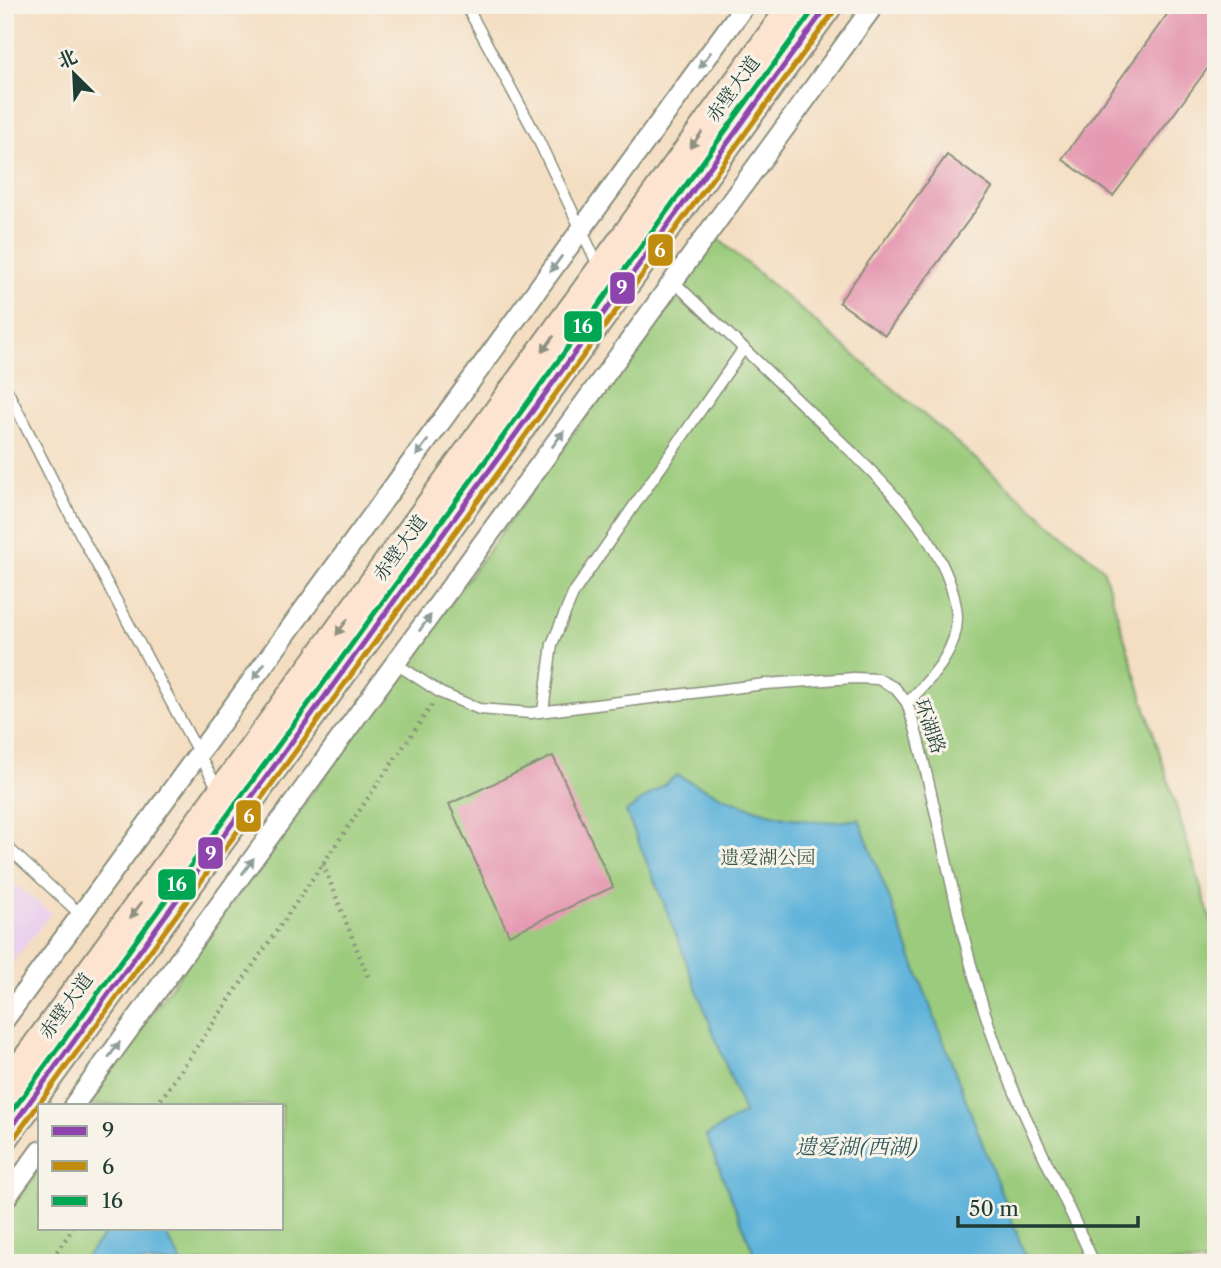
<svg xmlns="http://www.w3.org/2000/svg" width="1221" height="1268" viewBox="0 0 1221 1268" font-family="'Libre Caslon Text','Noto Serif SC',serif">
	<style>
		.built { fill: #ead1ed }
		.green { fill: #9bcb7b; stroke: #5d8458; stroke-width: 2 }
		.water { fill: #5eb3da; stroke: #3e7887; stroke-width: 2 }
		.building { fill: #e59ab2 }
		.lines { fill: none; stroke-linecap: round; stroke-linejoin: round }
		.lane-casing { stroke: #8a8e7b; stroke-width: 13 }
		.street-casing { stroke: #8a8e7b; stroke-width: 23 }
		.secondary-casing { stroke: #8a8e7b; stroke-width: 32 }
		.path { stroke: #8a8e7b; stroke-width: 4.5; stroke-dasharray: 2 5; stroke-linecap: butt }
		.lane { stroke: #fff; stroke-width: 10 }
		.street { stroke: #fff; stroke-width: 19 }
		.secondary { stroke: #fde4d1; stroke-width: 28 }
		.bus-1-casing { stroke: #f7f3e8; stroke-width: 10 }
		.bus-2-casing { stroke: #f7f3e8; stroke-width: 10 }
		.bus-3-casing { stroke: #f7f3e8; stroke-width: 10 }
		.bus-1 { stroke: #8e44ad; stroke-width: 5 }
		.bus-2 { stroke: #c18c0d; stroke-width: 5 }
		.bus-3 { stroke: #00a651; stroke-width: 5 }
		.oneway { fill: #8f9e9a }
		.oneway2 { fill: #8e9082 }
		.labels { text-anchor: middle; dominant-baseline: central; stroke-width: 6; stroke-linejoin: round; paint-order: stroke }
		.street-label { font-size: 19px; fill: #1f3d34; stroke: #f7f3e8 }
		.park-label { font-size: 19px; fill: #385942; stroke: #f7f3e8 }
		.water-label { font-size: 21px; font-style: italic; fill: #2f5a5e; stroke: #f7f3e8 }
		.line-badge { stroke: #f7f3e8; stroke-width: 2.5 }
		.badge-label { font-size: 19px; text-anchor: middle; font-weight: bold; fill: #fff }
	</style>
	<rect width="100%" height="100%" fill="#f7f3e8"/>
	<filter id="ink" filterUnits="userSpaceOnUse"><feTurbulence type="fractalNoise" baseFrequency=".0143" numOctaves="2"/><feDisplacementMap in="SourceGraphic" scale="14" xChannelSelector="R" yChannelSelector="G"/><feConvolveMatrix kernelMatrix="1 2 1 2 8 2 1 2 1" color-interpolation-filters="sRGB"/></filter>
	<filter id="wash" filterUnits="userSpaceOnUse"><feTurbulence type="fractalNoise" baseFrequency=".00686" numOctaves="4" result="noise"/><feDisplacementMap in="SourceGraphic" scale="28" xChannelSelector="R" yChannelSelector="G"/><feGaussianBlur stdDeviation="1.57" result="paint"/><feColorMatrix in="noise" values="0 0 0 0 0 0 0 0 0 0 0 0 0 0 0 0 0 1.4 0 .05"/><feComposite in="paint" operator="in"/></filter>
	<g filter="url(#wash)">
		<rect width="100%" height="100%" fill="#f4dec2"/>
		<!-- built -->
		<path class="built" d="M5,877L51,913L5,972Z"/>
		<!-- green -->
		<path class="green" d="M716,237L1103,568L1216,937V1263H5V1215L40,1167V1228H282V1105H85Z"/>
		<!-- water -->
		<g class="water">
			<path d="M677,775C731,803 797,831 859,819L1028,1263H758L706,1136L744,1113L663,901L626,812Z"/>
			<path d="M109,1228H162L182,1263H81Z"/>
		</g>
		<g id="blocks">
			<!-- building -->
			<g class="building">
				<path d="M1174,5H1207L1216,12V57L1113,196L1062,159Z"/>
				<path d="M947,155L992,188L885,335L839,302Z"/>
				<path d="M553,756L613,887L509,935L449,804Z"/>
			</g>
		</g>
	</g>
	<g filter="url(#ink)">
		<use href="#blocks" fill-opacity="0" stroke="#8a8e7b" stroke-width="2"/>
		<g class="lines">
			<defs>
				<g id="lane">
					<path d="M466,5L535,133L599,267"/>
					<path d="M673,281C718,324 763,367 808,410C862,463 943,529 956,607C963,646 932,678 907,703"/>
					<path d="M5,386L75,524L219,791"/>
					<path d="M395,663L441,693L479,709L531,713L765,684L854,678L878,679L895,688L907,703L915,728C944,836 960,949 999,1054C1026,1125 1063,1193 1094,1263"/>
					<path d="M543,711L552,644L574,592L744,348"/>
					<path d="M5,845L81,915"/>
				</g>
				<g id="street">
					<path d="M5,1019L745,5"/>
					<path d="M74,1105L874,5"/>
					<path d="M5,1199L40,1151"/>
				</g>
				<g id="secondary">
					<path d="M5,1090L794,5"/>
					<path d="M5,1136L828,5"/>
				</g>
			</defs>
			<!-- lane casing -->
			<use href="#lane" class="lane-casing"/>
			<!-- street casing -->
			<use href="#street" class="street-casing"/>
			<!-- secondary casing -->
			<use href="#secondary" class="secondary-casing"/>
			<!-- path -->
			<g class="path">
				<path d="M323,864L368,977"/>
				<path d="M157,1105L432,705"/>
				<path d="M49,1263L73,1228"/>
				<path d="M1058,1263L1075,1256"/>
			</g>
			<!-- lane -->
			<use href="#lane" class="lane"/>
			<!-- street -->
			<use href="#street" class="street"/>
			<!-- secondary -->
			<use href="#secondary" class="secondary"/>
			<defs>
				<path id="bus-1" d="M5,1136L828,5"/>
				<path id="bus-2" d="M12,1141L835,10"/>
				<path id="bus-3" d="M5,1121L817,5"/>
			</defs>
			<!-- bus-1 casing -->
			<use href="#bus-1" class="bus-1-casing"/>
			<!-- bus-2 casing -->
			<use href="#bus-2" class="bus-2-casing"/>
			<!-- bus-3 casing -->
			<use href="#bus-3" class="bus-3-casing"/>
			<!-- bus-1 -->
			<use href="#bus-1" class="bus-1"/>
			<!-- bus-2 -->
			<use href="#bus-2" class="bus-2"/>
			<!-- bus-3 -->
			<use href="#bus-3" class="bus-3"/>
		</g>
		<!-- one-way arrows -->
		<defs><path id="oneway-solid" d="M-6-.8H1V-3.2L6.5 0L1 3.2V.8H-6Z" transform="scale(1.75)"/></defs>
		<g class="oneway">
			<use href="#oneway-solid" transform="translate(705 60) rotate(126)"/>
			<use href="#oneway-solid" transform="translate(556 264) rotate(126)"/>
			<use href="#oneway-solid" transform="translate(558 439) rotate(-54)"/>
			<use href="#oneway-solid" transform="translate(422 448) rotate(126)"/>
			<use href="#oneway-solid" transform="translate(425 623) rotate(-54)"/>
			<use href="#oneway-solid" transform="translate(259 671) rotate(126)"/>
			<use href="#oneway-solid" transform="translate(248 866) rotate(-54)"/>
			<use href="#oneway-solid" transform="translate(114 1050) rotate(-54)"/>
		</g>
		<g class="oneway2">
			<use href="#oneway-solid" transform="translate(696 140) rotate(126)"/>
			<use href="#oneway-solid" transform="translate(548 344) rotate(126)"/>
			<use href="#oneway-solid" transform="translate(342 627) rotate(126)"/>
			<use href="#oneway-solid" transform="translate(136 910) rotate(126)"/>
		</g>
	</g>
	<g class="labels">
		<!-- street labels -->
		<g class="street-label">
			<text transform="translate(733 89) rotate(-54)">赤壁大道</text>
			<text transform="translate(400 548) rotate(-54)">赤壁大道</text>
			<text transform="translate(930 726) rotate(71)">环湖路</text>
			<text transform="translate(66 1006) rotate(-54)">赤壁大道</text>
		</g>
		<!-- park labels -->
		<g class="park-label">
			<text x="768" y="857">遗爱湖公园</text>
		</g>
		<!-- water labels -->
		<g class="water-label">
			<text x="857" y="1146">遗爱湖(西湖)</text>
		</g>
	</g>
	<g class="line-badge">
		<rect x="647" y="233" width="27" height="34" rx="7" fill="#c18c0d"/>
		<rect x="609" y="271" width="27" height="34" rx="7" fill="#8e44ad"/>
		<rect x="563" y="310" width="40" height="33" rx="7" fill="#00a651"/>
		<rect x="235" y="799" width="27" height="34" rx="7" fill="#c18c0d"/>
		<rect x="197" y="836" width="27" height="34" rx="7" fill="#8e44ad"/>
		<rect x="157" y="868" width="40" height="33" rx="7" fill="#00a651"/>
	</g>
	<g class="badge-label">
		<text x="660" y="257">6</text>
		<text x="622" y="294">9</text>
		<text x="583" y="333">16</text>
		<text x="249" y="823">6</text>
		<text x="211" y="860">9</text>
		<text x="177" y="891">16</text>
	</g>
	<!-- margin -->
	<rect width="1221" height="1268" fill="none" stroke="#f7f3e8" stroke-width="28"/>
	<!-- legend -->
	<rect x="38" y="1104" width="245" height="126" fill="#f7f3e8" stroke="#a1aaa0" stroke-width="2"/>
	<rect x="52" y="1126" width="35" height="10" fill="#8e44ad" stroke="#a1aaa0" stroke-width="2"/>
	<text x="102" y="1138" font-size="21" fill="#1f3d34">9</text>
	<rect x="52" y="1161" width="35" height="10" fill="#c18c0d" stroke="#a1aaa0" stroke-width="2"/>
	<text x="102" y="1174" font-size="21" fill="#1f3d34">6</text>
	<rect x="52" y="1196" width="35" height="10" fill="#00a651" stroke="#a1aaa0" stroke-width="2"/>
	<text x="102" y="1208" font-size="21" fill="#1f3d34">16</text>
	<!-- north arrow -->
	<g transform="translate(74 74) rotate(336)" stroke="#f7f3e8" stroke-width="5" paint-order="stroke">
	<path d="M0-5L12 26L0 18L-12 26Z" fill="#1f3d34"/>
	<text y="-10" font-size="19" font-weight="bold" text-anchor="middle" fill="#1f3d34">北</text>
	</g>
	<!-- scale -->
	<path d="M958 1216v10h180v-10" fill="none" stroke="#1f3d34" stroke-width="3.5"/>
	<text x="969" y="1216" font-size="21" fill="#1f3d34" stroke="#f7f3e8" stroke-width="5" paint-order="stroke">50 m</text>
</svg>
